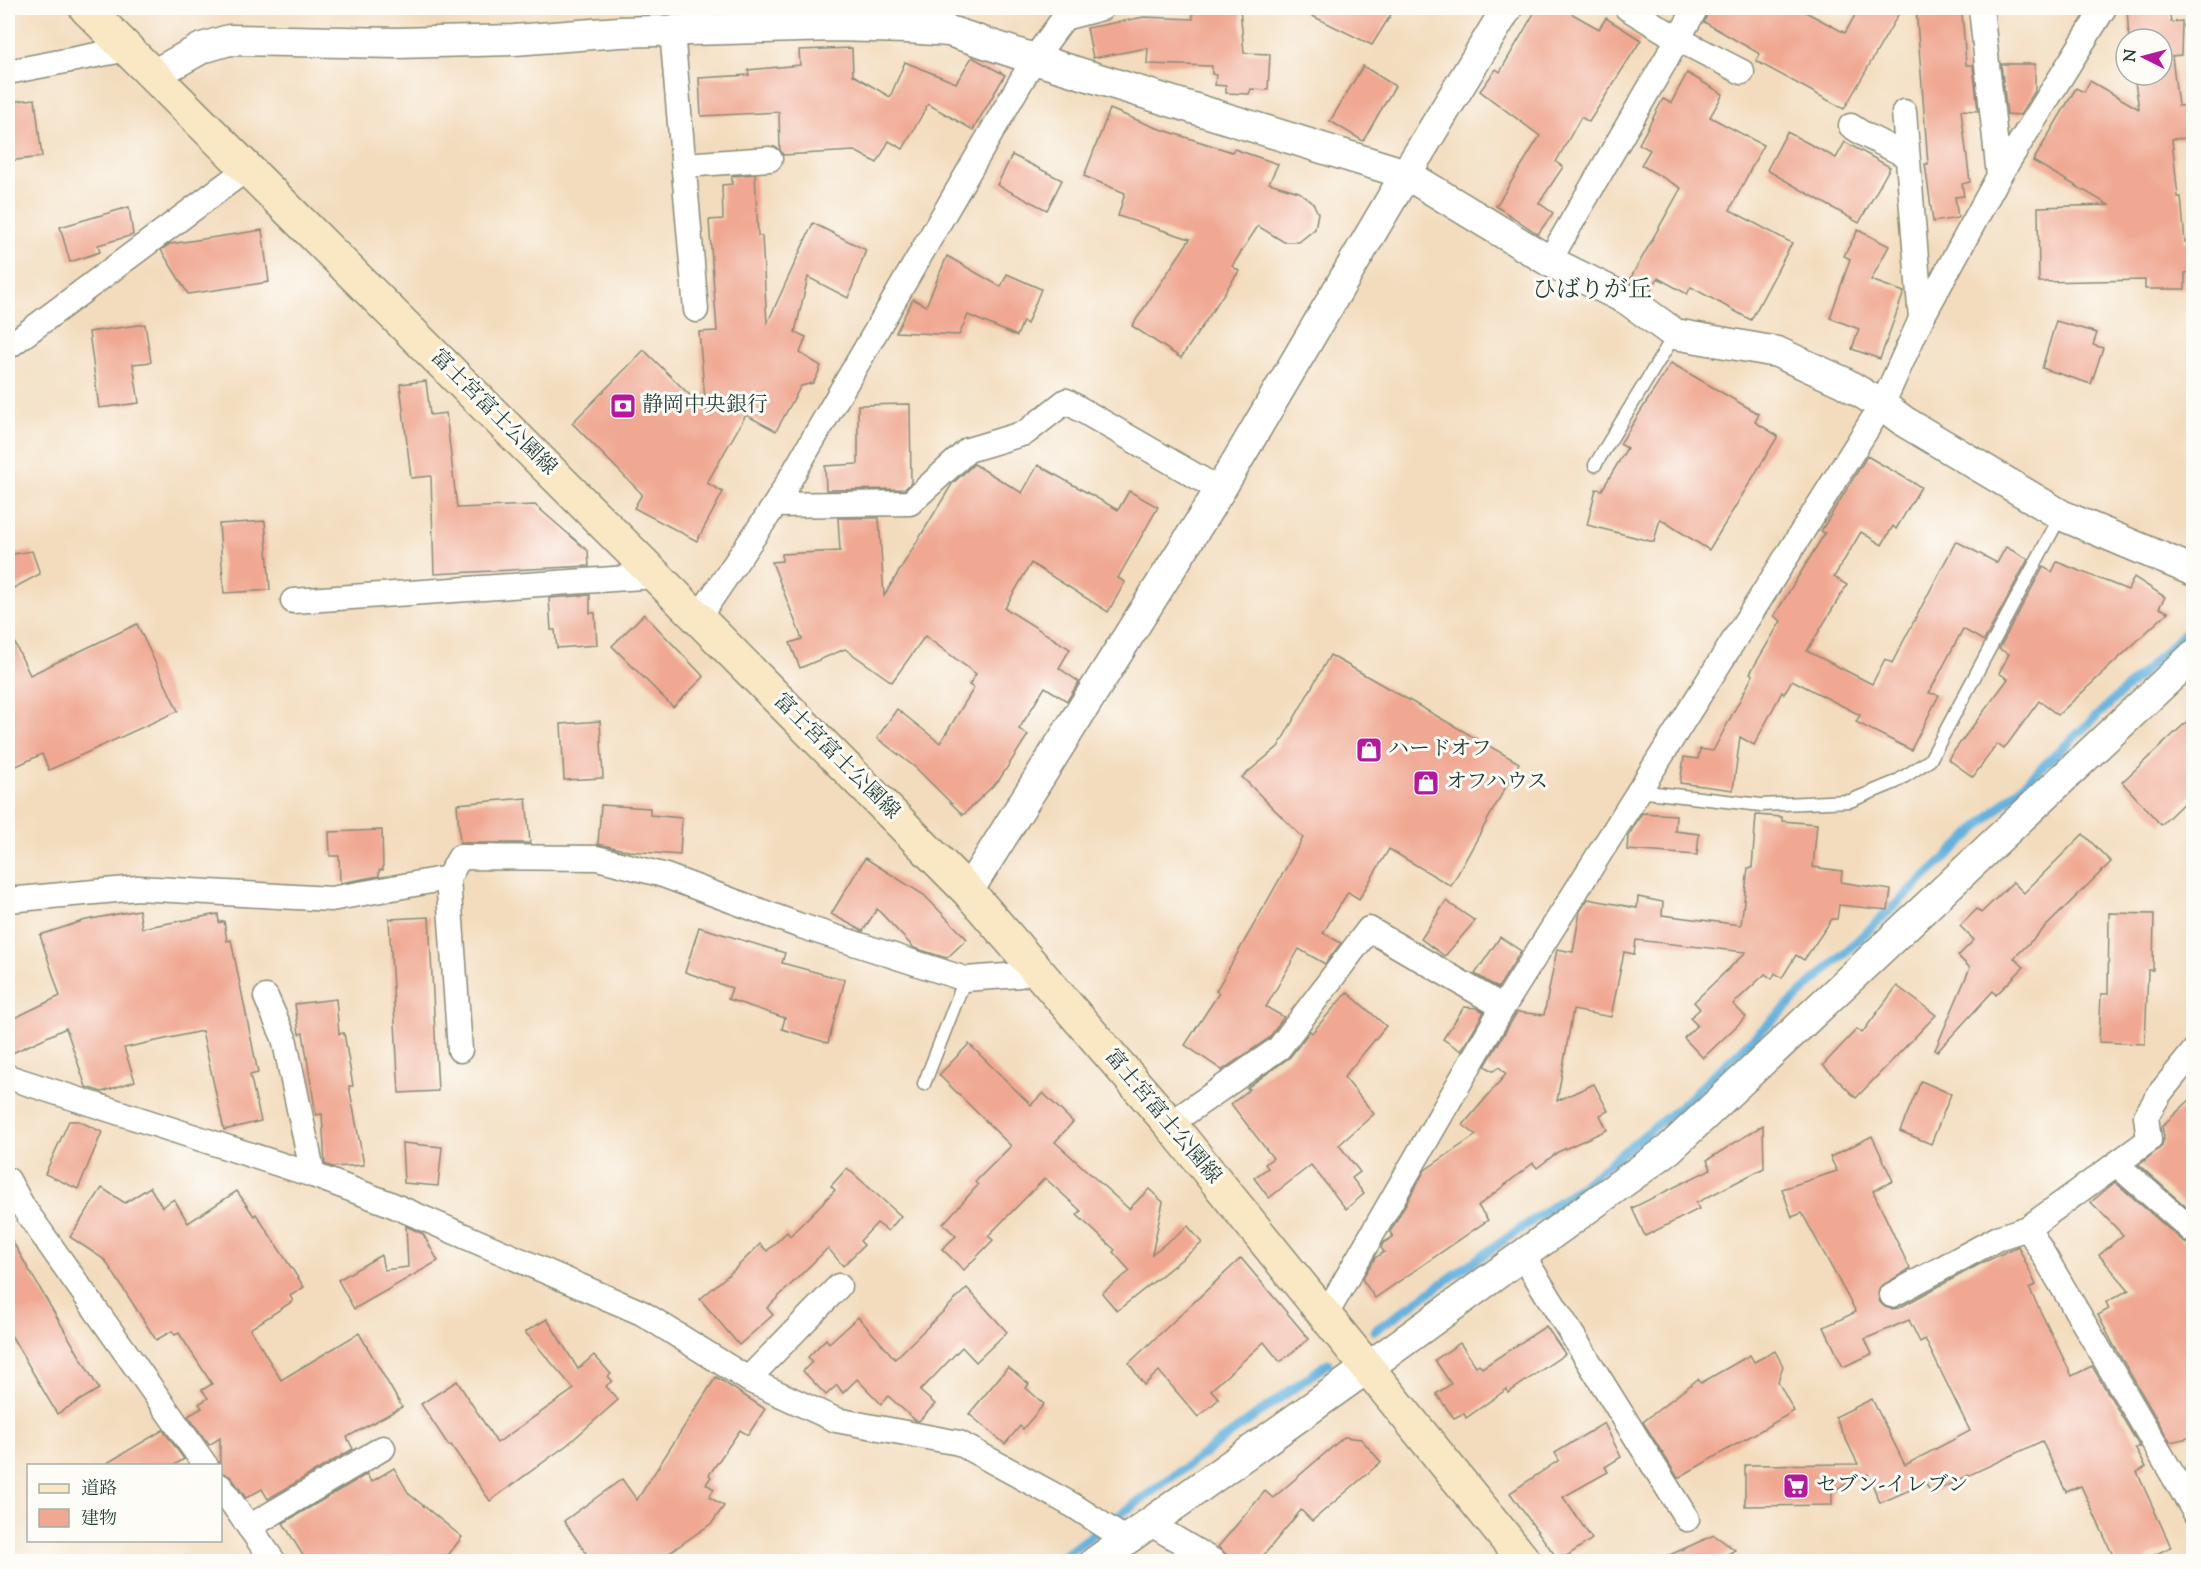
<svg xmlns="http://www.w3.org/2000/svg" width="2201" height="1569" viewBox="0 0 2201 1569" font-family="'Sorts Mill Goudy','Noto Serif JP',serif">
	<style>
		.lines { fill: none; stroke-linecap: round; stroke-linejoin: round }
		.stream { stroke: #65b2de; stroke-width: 9 }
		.building { fill: #f0a892 }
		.service-casing { stroke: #898c78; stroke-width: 15 }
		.minor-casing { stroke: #898c78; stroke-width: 27 }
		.tertiary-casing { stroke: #898c78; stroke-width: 33 }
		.secondary-casing { stroke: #898c78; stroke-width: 36 }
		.service { stroke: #fff; stroke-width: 12 }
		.minor { stroke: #fff; stroke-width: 24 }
		.tertiary { stroke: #fff; stroke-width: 30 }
		.secondary { stroke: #fae7c3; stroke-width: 33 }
		.labels { text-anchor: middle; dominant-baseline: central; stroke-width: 6; stroke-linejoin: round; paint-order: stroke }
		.poi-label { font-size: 21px; fill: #1f3d34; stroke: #fdfcf7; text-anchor: start }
		.street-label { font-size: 21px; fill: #1f3d34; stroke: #fdfcf7 }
		.quarter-label { font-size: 24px; fill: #1f3d34; stroke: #fdfcf7 }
	</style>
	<rect width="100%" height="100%" fill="#fdfcf7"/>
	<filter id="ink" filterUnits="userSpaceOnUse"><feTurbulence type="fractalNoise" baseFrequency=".0167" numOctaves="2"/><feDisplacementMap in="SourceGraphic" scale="12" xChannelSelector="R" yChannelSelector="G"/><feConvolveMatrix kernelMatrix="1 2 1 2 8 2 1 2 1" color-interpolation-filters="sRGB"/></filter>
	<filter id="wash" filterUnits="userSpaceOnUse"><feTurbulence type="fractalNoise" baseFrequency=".008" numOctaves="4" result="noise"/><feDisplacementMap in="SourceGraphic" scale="24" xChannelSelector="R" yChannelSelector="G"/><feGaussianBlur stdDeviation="1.35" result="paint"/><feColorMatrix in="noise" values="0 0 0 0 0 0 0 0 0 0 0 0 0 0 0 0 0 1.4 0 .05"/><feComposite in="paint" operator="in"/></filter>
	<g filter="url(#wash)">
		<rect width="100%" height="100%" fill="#f3dcbd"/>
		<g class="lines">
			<!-- stream -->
			<g class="stream">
				<path d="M1374,1331L1573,1192L1681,1106L2186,632"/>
				<path d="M1055,1562L1328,1363"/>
			</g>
		</g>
		<g id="blocks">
			<!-- building -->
			<g class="building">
				<path d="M1192,8H1240L1244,53L1270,54L1268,90L1251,89L1249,94L1226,93V86L1215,85L1216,75L1212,74V66L1147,64L1148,48L1093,58L1087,28L1144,17L1193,19Z"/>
				<path d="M1296,8H1395L1372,45Z"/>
				<path d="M1537,8H1562L1599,29L1606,18L1641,40L1589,122L1581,117L1556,162L1563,167L1539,203L1553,213L1538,234L1496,206L1540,136L1480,91L1496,69L1500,72Z"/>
				<path d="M1710,8H1798L1845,33L1859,8H1902L1844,109L1756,61L1760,54L1704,22Z"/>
				<path d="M1916,8H1956V12H1962L1966,65H1973L1978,111L1961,110L1970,182L1962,184L1964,196L1955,197L1958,218L1933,222L1925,164H1928Z"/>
				<path d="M2127,8H2169L2171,22L2182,21L2181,55L2172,56L2178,106L2191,105L2193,138L2172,139L2178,197H2181L2185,242H2190V272L2185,273V289H2145V280L2039,282L2038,207L2109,205L2033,161L2076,88L2084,92L2090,81L2139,109L2134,75H2162V39H2129Z"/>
				<path d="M852,48L853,75L890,97L905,62L956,83L972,57L1005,75L973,130L928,104L903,149L889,141L877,163L855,151L783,155L780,150L779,112L701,116L699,78L749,75L748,70L800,65L799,50Z"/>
				<path d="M2001,64H2035V91L2020,115L2007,114Z"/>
				<path d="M1363,66L1395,86L1363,141L1330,121Z"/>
				<path d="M1687,73L1723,94L1710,117L1763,145L1730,210L1792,243L1751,320L1691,287L1687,294L1658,278L1649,294L1629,281L1681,188L1641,165L1650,150L1639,144L1663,99L1671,103Z"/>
				<path d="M35,99L42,157L8,161V102Z"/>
				<path d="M1110,109L1154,127L1232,152L1234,149L1278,164L1269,183L1299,192L1313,203L1318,213L1315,229L1299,242H1284L1258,226L1232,266L1239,271L1181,358L1132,326L1190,239L1118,216L1125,193L1084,176Z"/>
				<path d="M1787,132L1836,158L1845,142L1890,167L1859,223L1767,170Z"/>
				<path d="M1012,155L1062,180L1047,210L997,185Z"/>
				<path d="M755,174L758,236H762L767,324L813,223L866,250L848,298L808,277L795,332L806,337L800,353L821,366L817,376L813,383L801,386L776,431L746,415L707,483L723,492L697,541L634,508L642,494L572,423L644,350L706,411L699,332L717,331L709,220L723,219L722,185L732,184V176Z"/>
				<path d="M129,207L133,235L98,245L100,252L70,262L60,227Z"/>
				<path d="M262,230L269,282L188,294L161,250L170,244Z"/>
				<path d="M1858,230L1889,246L1871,280L1904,292L1880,359L1852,349L1859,329L1830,318L1850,259L1844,256Z"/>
				<path d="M947,256L1001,287L1007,274L1041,289L1027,324L1023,321L1017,336L968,315L959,335L896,332L913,299L926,306Z"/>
				<path d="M2056,321L2097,333L2093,345L2103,348L2091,384L2042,368Z"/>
				<path d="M145,324L151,362L133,364L139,403L99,408L89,332Z"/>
				<path d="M1671,363L1759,414L1755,422L1778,436L1709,550L1660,519L1654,542L1587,525L1596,489L1602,490L1627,448L1620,444Z"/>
				<path d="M426,381L430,415L446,413L457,508L535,505L588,551L589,566L434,574L431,476L411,478L400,384Z"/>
				<path d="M910,404L911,483L905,489L826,490L825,466L858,464V405Z"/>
				<path d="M1867,456L1921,487L1896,529L1893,526L1882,545L1861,532L1834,577L1847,585L1807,651L1872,684L1885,659L1892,663L1956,541L1997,563L2006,547L2028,559L1984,641L1963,629L1929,693L1939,695L1911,750L1856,722L1860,715L1792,680L1784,694L1782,692L1754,745L1740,737L1733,790L1680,783L1684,757L1698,759L1700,749L1713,751L1753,675L1750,673L1781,621L1774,616L1825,533L1821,531Z"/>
				<path d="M974,464L1022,493L1038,465L1118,510L1129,491L1158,507L1118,578L1125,582L1108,612L1031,563L1005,608L1070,649L1059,668L1079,682L1067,701L1045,687L1019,729L1028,735L999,780L963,815L916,768L877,738L897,709L940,743L974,688L969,685L976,674L925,636L892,682L845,649L800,668L790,643L802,639L772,562L782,561V554L840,551L838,518H879L884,596L952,484Z"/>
				<path d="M265,521L270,590L224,593L219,524Z"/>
				<path d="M32,551L40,574L8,591V555Z"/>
				<path d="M2057,562L2128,590L2134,577L2165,597L2159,608L2168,612L2058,715L2039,701L2004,749L1997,744L1973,777L1948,759L2008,679L1999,673L2009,654L1999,649L2043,567L2052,572Z"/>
				<path d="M590,595V613H595L597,645L557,648L555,630H551L549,598Z"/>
				<path d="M644,614L704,677L673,707L612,646Z"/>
				<path d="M137,624L178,711L49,770L42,754L8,770V629L30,675Z"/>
				<path d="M1330,655L1519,763L1451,886L1389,849L1359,899L1348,892L1323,933L1341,943L1325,964L1299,949L1266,1007L1284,1017L1269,1038L1222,1070L1185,1045L1219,993L1216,991L1303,838L1242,777L1278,747Z"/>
				<path d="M2193,716V794L2161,825L2122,782Z"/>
				<path d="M600,721L603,778L564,780L561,724Z"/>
				<path d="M526,798L530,843H460L457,804Z"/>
				<path d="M601,805L650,808V815L682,818L680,855L629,851L598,844Z"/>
				<path d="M1642,813L1676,815L1675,831L1699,834L1697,855L1627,850L1628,836Z"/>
				<path d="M1756,815L1782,817V821L1817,824L1813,867L1842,871L1841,882L1891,890L1888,910L1839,905L1837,919H1832L1804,960L1796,955L1782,978L1775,973L1772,979L1765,974L1733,1004L1746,1017L1703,1058L1684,1038L1697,1025L1690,1018L1700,1009L1694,1002L1746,952L1636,940L1634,954L1624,952L1611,1017L1573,1010L1557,1101L1594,1084L1608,1111L1600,1115L1607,1130L1558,1152L1537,1168L1533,1163L1478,1206L1488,1220L1375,1298L1362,1279L1375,1258L1384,1252L1381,1248L1383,1243L1393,1237L1390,1232L1425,1170L1476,1135L1463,1125L1506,1074L1499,1067L1493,1071L1485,1066L1517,1012L1544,1015L1557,949L1573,952L1580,911L1588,899L1637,908L1638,897L1663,902L1662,915L1741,925L1748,868H1752Z"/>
				<path d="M382,830L383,870H379V876L340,883L339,856H330L329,832Z"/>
				<path d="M2083,834L2111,862L2014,958L2024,967L1996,995L1993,991L1937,1052L1935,1050L1970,968L1958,956L1974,940L1960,926L1977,909L1981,913L2013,882L2024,893Z"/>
				<path d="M865,858L924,895L967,939L947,958L914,948L877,909L863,931L831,914Z"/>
				<path d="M1446,901L1475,921L1445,956L1421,939Z"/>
				<path d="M139,910L142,928L218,914L219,923L224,921L227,941L231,940L258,1073L250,1075L261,1121L224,1130L202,1031L124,1048L135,1081L102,1092L86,1087L66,1028L8,1055V1021L60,996L40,935L86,920Z"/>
				<path d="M2109,913L2154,914L2153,970H2148L2145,1044L2099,1042L2101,994H2108Z"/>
				<path d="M429,917L438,1091L399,1093L389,919Z"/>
				<path d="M699,927L785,953L782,963L845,980L828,1043L782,1029L785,1018L728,999L732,988L685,972Z"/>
				<path d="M1500,937L1521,951L1498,988L1475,974Z"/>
				<path d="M1897,986L1936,1015L1856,1098L1823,1065L1857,1029L1862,1033Z"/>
				<path d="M1347,992L1386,1026L1344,1077L1374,1114L1339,1145L1360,1172L1352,1178L1364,1194L1346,1209L1311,1165L1269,1198L1254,1178L1268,1168L1265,1164L1273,1158L1231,1104L1250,1089L1247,1088L1290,1057L1310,1031L1312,1033Z"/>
				<path d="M336,999L339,1034L344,1033L353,1086H349L364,1165L332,1167L325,1164L322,1114L316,1115L303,1033L299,1034L295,1004Z"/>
				<path d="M1464,1007L1477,1008L1484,1012L1461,1051L1443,1039Z"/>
				<path d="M969,1044L1031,1105L1043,1093L1073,1122L1055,1142L1129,1209L1149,1189L1163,1202L1152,1254L1188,1226L1202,1243L1117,1311L1102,1293L1130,1271L1113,1252L1115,1250L1077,1215L1081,1211L1045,1178L988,1236L993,1240L964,1270L942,1249L956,1236L943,1224L978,1185L975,1182L1011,1146L939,1075Z"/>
				<path d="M1921,1081L1951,1094L1931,1144L1900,1131Z"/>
				<path d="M2193,1097V1213L2139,1165L2162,1146L2164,1136L2162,1126Z"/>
				<path d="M69,1121H79L102,1132L78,1189L45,1174Z"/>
				<path d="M1763,1125L1764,1168L1696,1203L1699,1209L1645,1236L1632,1208L1711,1169L1707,1160Z"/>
				<path d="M1872,1136L1893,1181L1873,1191L1910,1269L1880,1287L1878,1294L1880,1302L1885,1307L1891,1309L1899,1308L1978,1265L2018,1246L2036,1285L2029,1288L2072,1376L2092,1366L2140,1447L2135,1448L2146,1467L2137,1472L2171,1547L2140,1562H2116L2081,1486L2066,1492L2042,1441L1931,1493L1926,1483L1880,1503L1868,1474L1832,1491V1505L1745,1506V1465L1858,1464L1835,1417L1872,1399L1905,1465L1970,1431L1925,1339L1920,1342L1909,1320L1865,1339L1872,1354L1843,1367L1824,1327L1856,1312L1802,1213L1792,1217L1782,1189L1837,1171L1830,1157Z"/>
				<path d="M402,1143L442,1147L438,1186L404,1183Z"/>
				<path d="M847,1168L901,1216L888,1231L877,1223L860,1241L864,1245L843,1266L828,1248L767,1308L773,1315L739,1345L700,1299L733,1271L760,1244L767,1251L787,1232L790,1236L835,1190L831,1186Z"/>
				<path d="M2115,1182L2185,1243L2193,1246V1437L2170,1442L2113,1344L2098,1315L2109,1309L2106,1302L2129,1290L2099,1255L2123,1235L2091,1202Z"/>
				<path d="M150,1187L162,1207L174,1199L188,1223L237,1191L254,1216L256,1214L304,1287L290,1296L293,1301L250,1329L281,1380L359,1333L402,1407L347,1437L353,1449L268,1499L262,1489L246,1498L231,1477L220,1472V1438L209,1445L188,1416L202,1408L199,1404L208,1398L202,1390L212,1384L179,1333L175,1335L172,1331L156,1340L105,1260L70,1237L102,1188L125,1203Z"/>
				<path d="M406,1226L423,1234L438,1261L354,1309L338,1280L381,1255L384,1270L408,1267Z"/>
				<path d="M8,1234L99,1389L57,1414L8,1330Z"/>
				<path d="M1241,1258L1309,1339L1280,1362L1264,1342L1211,1390L1219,1399L1198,1417L1159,1371L1144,1385L1129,1363Z"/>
				<path d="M967,1288L1007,1332L976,1362L962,1347L920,1391L935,1404L919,1421L915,1420L888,1396L881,1404L857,1379L843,1393L837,1385L826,1395L803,1371L812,1362L808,1357L826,1339L829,1343L858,1317L895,1359Z"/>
				<path d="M547,1319L578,1369L594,1355L611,1374L608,1376L612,1381L606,1386L618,1400L567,1445L490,1501L451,1445L449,1446L421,1404L457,1381L497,1443L574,1389L525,1332Z"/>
				<path d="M1546,1326L1565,1354L1508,1393L1507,1389L1466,1418L1464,1413L1454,1418L1436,1394L1451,1384L1435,1360L1460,1343L1476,1366L1479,1364L1482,1368Z"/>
				<path d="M1775,1351L1783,1366L1778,1382L1794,1411L1678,1478L1643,1422L1698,1379L1701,1383L1750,1355L1754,1362Z"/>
				<path d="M1008,1367L1029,1384L1026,1388L1044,1404L1023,1429L1020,1426L1005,1444L969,1414Z"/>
				<path d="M716,1377L765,1409L748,1435L740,1430L709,1475L711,1477L706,1484L714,1489L709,1497L724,1506L712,1523L656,1562H592L564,1521L622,1479L637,1500Z"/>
				<path d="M1604,1423L1621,1457L1605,1467L1608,1472L1563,1497L1592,1539L1559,1561L1510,1493L1559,1460L1555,1453Z"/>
				<path d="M163,1430L184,1459L173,1466H102Z"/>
				<path d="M1344,1437L1361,1439L1381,1462L1312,1521L1301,1510L1258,1562H1229L1227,1555L1218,1547L1265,1491L1273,1498Z"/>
				<path d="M394,1468L409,1494L462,1537L443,1562H307L283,1523L367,1474L371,1482Z"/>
				<path d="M1714,1535L1735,1550L1714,1562H1654Z"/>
			</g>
		</g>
	</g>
	<g filter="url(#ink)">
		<use href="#blocks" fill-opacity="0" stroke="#898c78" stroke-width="1.5"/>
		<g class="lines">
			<defs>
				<g id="service">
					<path d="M1595,465L1675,334"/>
					<path d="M1638,791L1761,805L1850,801L1896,782L1930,760L2061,515"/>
					<path d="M924,1084L965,979"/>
				</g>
				<g id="minor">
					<path d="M1627,8L1678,39L1742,72"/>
					<path d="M1981,8L1999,176"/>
					<path d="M1064,18L1102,8"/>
					<path d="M672,31L696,310"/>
					<path d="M8,72L128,49"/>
					<path d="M1904,112L1921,319"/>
					<path d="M1851,126L1865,135L1907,156"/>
					<path d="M684,165L770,159"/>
					<path d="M1549,261L1696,8"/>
					<path d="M8,347L248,168"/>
					<path d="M775,505L910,503L968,450L1025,433L1066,401L1220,490"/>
					<path d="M293,601L657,576"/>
					<path d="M698,618L775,505L1034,59L1064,18L1063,8"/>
					<path d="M448,878L460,1050"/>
					<path d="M8,900L138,888L331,899L448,878L460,857L597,858L663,875L798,925L965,979L1020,975L1034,965"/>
					<path d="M266,997L284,1038L313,1175"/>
					<path d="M8,1077L313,1175L388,1203L642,1313L751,1381L836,1420L959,1443L1074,1506L1125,1539"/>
					<path d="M1170,1124L1279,1048L1369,929L1503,1007"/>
					<path d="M2116,1164L2194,1232"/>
					<path d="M8,1180L23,1207L206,1466"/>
					<path d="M2028,1228L2194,1511"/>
					<path d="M1523,1256L1687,1519"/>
					<path d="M1892,1295L2000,1237L2028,1228L2149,1140L2146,1116L2160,1093L2194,1051"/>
					<path d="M1325,1316L1503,1007L1882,405L1921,319L1999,176L2104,8"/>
					<path d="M748,1379L839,1286"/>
					<path d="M220,1486L274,1562"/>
					<path d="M1149,1523L1215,1562"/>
					<path d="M249,1527L383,1448"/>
				</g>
				<g id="tertiary">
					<path d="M155,74L202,48L229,40L397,43L514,40L619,32L836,26L907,28L949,31L1034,59L1406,174L1549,261L1628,300L1675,334L1777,352L1843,382L1882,405L1905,422L2061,515L2194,571"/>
					<path d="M968,891L1220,490L1406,174L1507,8"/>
					<path d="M1095,1562L1367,1368L1669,1149L2194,655"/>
				</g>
				<path id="secondary" d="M86,8L698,618L968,891L1170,1124L1525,1562"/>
			</defs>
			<!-- service casing -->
			<use href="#service" class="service-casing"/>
			<!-- minor casing -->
			<use href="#minor" class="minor-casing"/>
			<!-- tertiary casing -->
			<use href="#tertiary" class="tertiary-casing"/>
			<!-- secondary casing -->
			<use href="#secondary" class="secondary-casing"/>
			<!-- service -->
			<use href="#service" class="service"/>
			<!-- minor -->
			<use href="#minor" class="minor"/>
			<!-- tertiary -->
			<use href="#tertiary" class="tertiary"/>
			<!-- secondary -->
			<use href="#secondary" class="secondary"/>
		</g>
	</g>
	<!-- icons -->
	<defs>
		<symbol id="bank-square" viewBox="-11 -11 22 22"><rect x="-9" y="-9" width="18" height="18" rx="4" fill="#b5179e" stroke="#fdfcf7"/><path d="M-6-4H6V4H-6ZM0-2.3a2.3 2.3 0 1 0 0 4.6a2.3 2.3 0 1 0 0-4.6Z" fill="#fff"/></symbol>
		<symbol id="shop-square" viewBox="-11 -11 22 22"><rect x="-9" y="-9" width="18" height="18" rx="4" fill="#b5179e" stroke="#fdfcf7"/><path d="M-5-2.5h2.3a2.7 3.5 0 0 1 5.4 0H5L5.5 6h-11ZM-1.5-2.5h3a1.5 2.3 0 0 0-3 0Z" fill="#fff"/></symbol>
		<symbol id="supermarket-square" viewBox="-11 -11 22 22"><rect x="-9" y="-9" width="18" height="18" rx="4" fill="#b5179e" stroke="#fdfcf7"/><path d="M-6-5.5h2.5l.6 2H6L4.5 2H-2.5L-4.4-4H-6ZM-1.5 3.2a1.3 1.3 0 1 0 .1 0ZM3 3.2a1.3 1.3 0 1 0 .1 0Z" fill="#fff"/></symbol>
	</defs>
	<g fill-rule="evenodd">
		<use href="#bank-square" x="608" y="391" width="30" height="30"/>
		<use href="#shop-square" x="1354" y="735" width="30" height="30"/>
		<use href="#shop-square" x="1411" y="768" width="30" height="30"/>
		<use href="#supermarket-square" x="1781" y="1471" width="30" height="30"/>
	</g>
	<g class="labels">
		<!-- poi labels -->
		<g class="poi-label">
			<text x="642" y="406">静岡中央銀行</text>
			<text x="1388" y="750">ハードオフ</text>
			<text x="1446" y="783">オフハウス</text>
			<text x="1816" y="1486">セブン-イレブン</text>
		</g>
		<!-- street labels -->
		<g class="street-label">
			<text transform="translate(493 413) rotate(45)">富士宮富士公園線</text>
			<text transform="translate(836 757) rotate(45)">富士宮富士公園線</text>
			<text transform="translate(1162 1117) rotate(50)">富士宮富士公園線</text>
		</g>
		<!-- quarter labels -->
		<g class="quarter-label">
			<text x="1592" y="291">ひばりが丘</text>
		</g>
	</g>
	<!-- margin -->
	<rect width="2201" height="1569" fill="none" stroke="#fdfcf7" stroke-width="30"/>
	<!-- legend -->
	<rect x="27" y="1464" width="195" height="78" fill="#fdfcf7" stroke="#a4b0a9" stroke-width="1.5"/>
	<rect x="39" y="1484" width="30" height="9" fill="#fae7c3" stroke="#a4b0a9" stroke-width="1.5"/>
	<text x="81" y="1494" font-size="18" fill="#1f3d34">道路</text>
	<rect x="39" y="1509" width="30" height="18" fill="#f0a892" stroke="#a4b0a9" stroke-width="1.5"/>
	<text x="81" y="1524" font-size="18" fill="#1f3d34">建物</text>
	<!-- north arrow -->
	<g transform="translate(2144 57) rotate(276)"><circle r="28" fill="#fdfcf7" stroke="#a4b0a9" stroke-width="1.5"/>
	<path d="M0-4.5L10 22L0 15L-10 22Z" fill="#b5179e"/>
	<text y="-9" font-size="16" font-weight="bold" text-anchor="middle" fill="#1f3d34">N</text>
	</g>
</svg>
